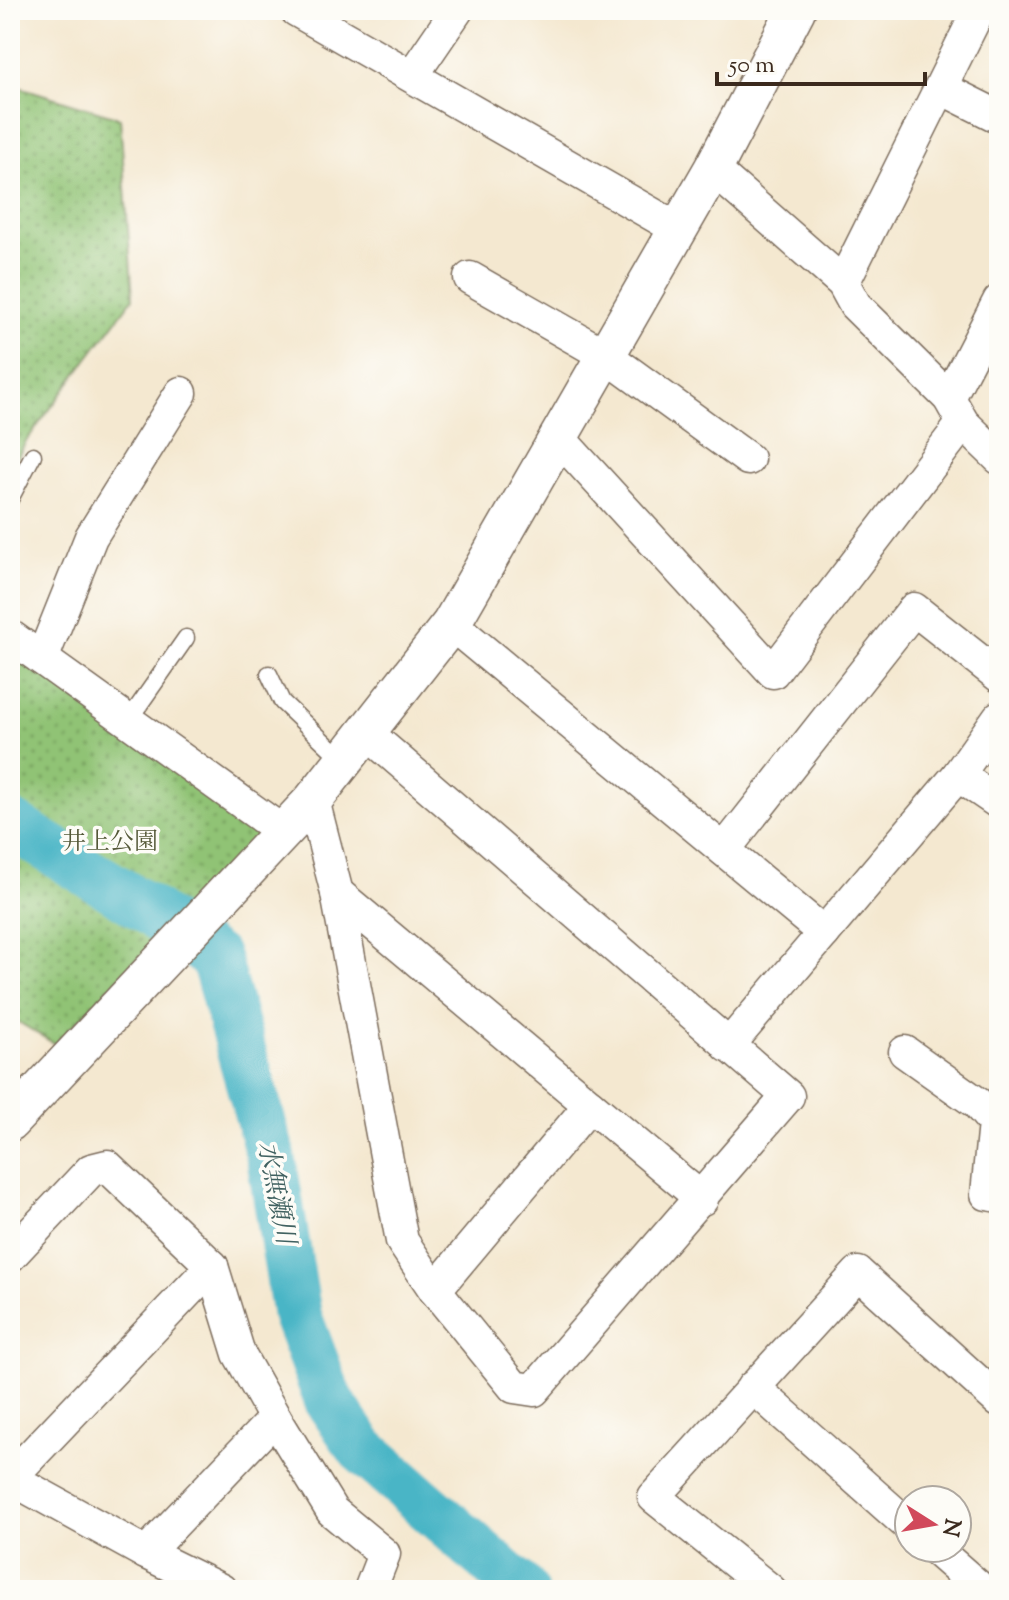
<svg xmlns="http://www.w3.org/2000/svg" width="1009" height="1600" viewBox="0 0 1009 1600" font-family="'Sorts Mill Goudy','Noto Serif JP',serif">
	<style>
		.park { fill: url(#park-dots); stroke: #667649; stroke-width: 2 }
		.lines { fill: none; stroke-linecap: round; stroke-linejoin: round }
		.river { stroke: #49b5c6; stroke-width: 50 }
		.service-casing { stroke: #7c6c5c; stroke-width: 19 }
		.minor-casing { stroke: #7c6c5c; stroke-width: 35 }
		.tertiary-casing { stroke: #7c6c5c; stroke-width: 41 }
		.service { stroke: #fff; stroke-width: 16 }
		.minor { stroke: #fff; stroke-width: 32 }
		.tertiary { stroke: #fff; stroke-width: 38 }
		.labels { text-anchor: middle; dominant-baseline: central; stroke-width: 7; stroke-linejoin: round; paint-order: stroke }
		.park-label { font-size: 24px; fill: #545838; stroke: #fdfcf7 }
		.water-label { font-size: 26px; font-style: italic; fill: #416261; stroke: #fdfcf7 }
	</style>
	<defs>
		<pattern id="park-dots" width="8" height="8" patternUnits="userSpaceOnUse" patternTransform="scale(2)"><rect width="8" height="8" fill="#90c374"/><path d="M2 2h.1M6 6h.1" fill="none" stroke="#779f5f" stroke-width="1.8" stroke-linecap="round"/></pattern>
	</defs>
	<rect width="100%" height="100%" fill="#fdfcf7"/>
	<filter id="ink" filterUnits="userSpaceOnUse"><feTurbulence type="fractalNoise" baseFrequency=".0125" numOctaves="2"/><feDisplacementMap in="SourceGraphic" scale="16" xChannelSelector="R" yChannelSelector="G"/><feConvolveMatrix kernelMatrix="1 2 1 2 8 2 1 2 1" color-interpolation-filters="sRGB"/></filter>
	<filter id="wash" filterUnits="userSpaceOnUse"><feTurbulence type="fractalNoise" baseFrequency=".006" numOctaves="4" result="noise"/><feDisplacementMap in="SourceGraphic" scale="32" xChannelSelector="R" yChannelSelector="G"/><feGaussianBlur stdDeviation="1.8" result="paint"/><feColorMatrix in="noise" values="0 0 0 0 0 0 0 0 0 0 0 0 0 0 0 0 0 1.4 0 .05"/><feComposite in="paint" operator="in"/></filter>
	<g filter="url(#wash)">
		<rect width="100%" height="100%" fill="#f4e8d0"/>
		<!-- park -->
		<g class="park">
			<path d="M10,84L120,118L133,298L27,440L10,471Z"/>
			<path d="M10,645L263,831L55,1044L10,1017Z"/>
		</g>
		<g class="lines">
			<!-- river -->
			<path class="river" d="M10,824L146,908L215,958L271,1157L297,1316L329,1401L362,1449L523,1590"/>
		</g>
	</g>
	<g filter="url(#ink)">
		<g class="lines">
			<defs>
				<g id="service">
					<path d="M10,499L33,455"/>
					<path d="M269,674L282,702L343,760"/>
					<path d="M128,721L186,638"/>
				</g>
				<g id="minor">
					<path d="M296,10L678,229"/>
					<path d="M412,76L457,10"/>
					<path d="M941,88L999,117"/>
					<path d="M713,169L843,283L855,305L949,398L963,423L999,458"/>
					<path d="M470,278L605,355L748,459"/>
					<path d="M843,283L979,10"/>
					<path d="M949,398L999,301"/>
					<path d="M558,437L773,672L963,423"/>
					<path d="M451,624L824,933"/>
					<path d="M10,636L283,832"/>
					<path d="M42,659L91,537L181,393"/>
					<path d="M958,775L999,803"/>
					<path d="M313,800L337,893L402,1241L435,1290L514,1387L534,1390L788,1096L367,733"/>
					<path d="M724,850L914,609L999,676"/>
					<path d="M337,893L702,1199"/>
					<path d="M728,1046L958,775L999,717"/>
					<path d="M905,1052L977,1103L994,1123L987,1194L999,1196"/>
					<path d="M10,1256L91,1170L107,1166L212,1266L239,1354L275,1418L332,1511L384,1554L370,1590"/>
					<path d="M212,1266L10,1478L146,1553L221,1590"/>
					<path d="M435,1290L590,1105"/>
					<path d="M753,1387L909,1526"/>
					<path d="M934,1548L982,1590"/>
					<path d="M146,1553L275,1418"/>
					<path d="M770,1590L654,1497L858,1273L999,1401"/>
				</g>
				<path id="tertiary" d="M10,1122L313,800L451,624L713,169L796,10"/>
			</defs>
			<!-- service casing -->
			<use href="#service" class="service-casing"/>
			<!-- minor casing -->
			<use href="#minor" class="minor-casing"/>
			<!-- tertiary casing -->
			<use href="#tertiary" class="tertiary-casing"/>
			<!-- service -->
			<use href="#service" class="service"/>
			<!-- minor -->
			<use href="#minor" class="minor"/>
			<!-- tertiary -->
			<use href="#tertiary" class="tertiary"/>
		</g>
	</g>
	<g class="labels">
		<!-- park labels -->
		<g class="park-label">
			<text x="110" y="843">井上公園</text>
		</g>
		<!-- water labels -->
		<g class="water-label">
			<text transform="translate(275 1193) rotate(79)">水無瀬川</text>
		</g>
	</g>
	<!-- margin -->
	<rect width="1009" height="1600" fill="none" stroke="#fdfcf7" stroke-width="40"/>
	<!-- north arrow -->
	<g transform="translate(933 1524) rotate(101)"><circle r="38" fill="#fdfcf7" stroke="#afa8a0" stroke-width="2"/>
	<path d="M0-6L14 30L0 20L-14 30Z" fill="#d1495b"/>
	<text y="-12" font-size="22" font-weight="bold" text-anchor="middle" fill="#3b2a1e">N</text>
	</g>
	<!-- scale -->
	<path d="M717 72v12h208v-12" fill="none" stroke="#3b2a1e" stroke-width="4"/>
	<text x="729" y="72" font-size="24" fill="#3b2a1e" stroke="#fdfcf7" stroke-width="6" paint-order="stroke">50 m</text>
</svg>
